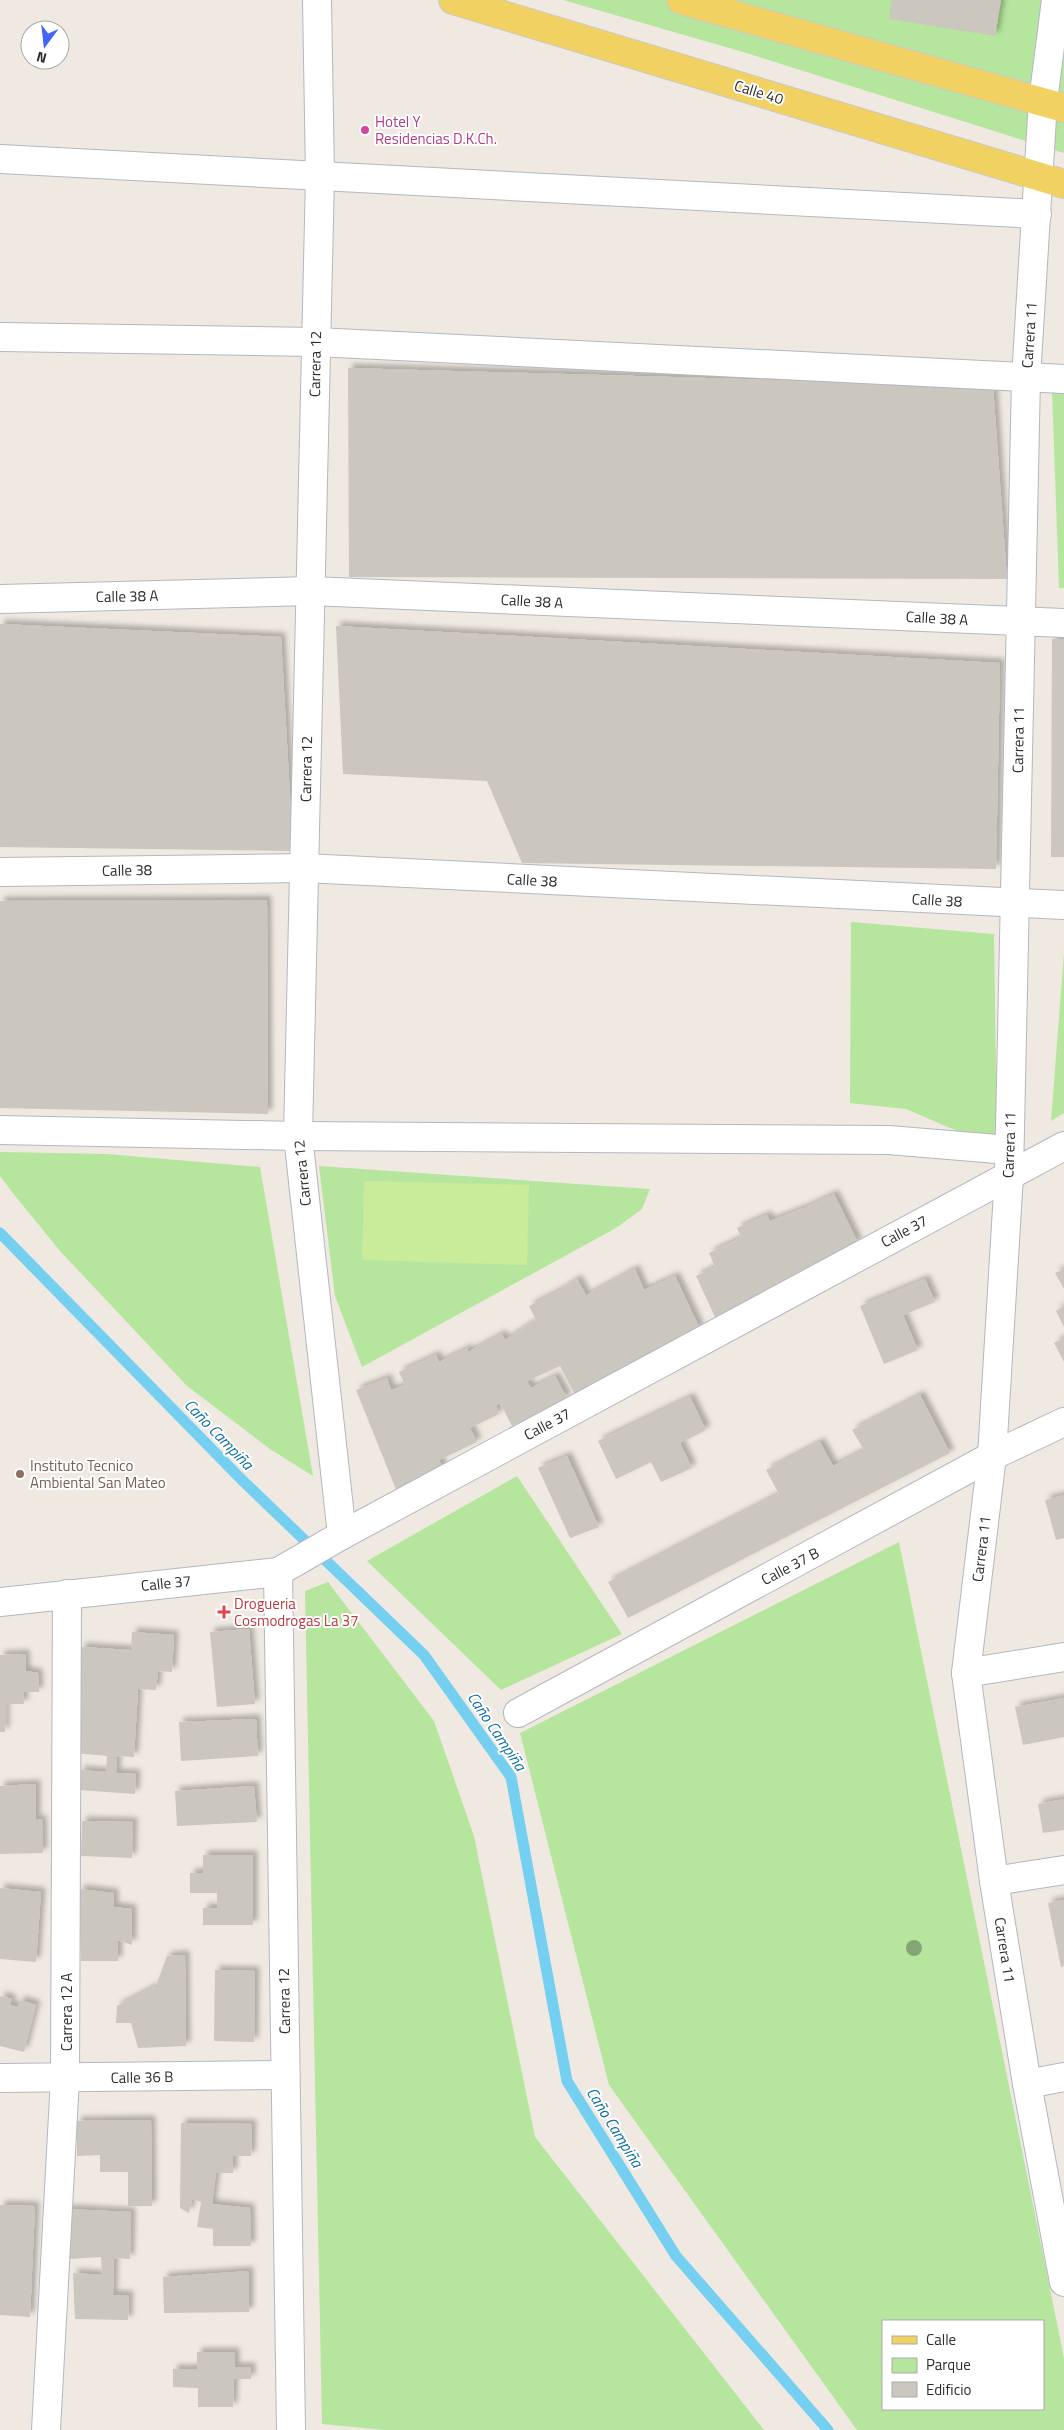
<svg xmlns="http://www.w3.org/2000/svg" width="1064" height="2430" viewBox="0 0 1064 2430" font-family="'Titillium Web',sans-serif">
	<style>
		.green { fill: #b6e59e; fill-rule: evenodd }
		.pitch { fill: #c9ec9a }
		.lines { fill: none; stroke-linecap: round; stroke-linejoin: round }
		.stream { stroke: #75cff0; stroke-width: 11 }
		.building { fill: #cbc7bf; filter: url(#shadow) }
		.minor-casing { stroke: #b4b7c1; stroke-width: 30 }
		.major-casing { stroke: #c9c9c9; stroke-width: 30 }
		.minor { stroke: #fff; stroke-width: 28 }
		.major { stroke: #f2d163; stroke-width: 28 }
		.tree { fill: #84a574 }
		.hotel-dot { fill: #d1479c; stroke: #fff; stroke-width: 2 }
		.education-dot { fill: #8d6e63; stroke: #fff; stroke-width: 2 }
		.health-dot { fill: #e0444e; stroke: #fff; stroke-width: 2 }
		.labels { text-anchor: middle; dominant-baseline: central; stroke-width: 4; stroke-linejoin: round; paint-order: stroke }
		.street-label { font-size: 15px; fill: #2e2e2e; stroke: #fff }
		.hotel-label { font-size: 15px; fill: #b23c85; stroke: #fff; text-anchor: start }
		.education-label { font-size: 15px; fill: #785e54; stroke: #fff; text-anchor: start }
		.health-label { font-size: 15px; fill: #be3a42; stroke: #fff; text-anchor: start }
		.water-label { font-size: 16px; font-style: italic; fill: #0d6fa3; stroke: #fff }
	</style>
	<defs>
		<filter id="shadow"><feDropShadow dx="4.5" dy="-4.5" stdDeviation="2.5" flood-color="#0004"/></filter>
	</defs>
	<rect width="100%" height="100%" fill="#efe9e1"/>
	<!-- green -->
	<g class="green">
		<path d="M563,0H1064V153L743,52Z"/>
		<path d="M1052,390L1064,391V588H1059Z"/>
		<path d="M851,922L994,934L997,1148L906,1109L850,1103Z"/>
		<path d="M1064,953V1113L1051,1121Z"/>
		<path d="M0,1152L107,1154L260,1167L313,1476L270,1449L187,1386L60,1251L12,1192L0,1176Z"/>
		<path d="M319,1166L650,1189L642,1209L616,1228L362,1367L335,1296Z"/>
		<path d="M517,1476L622,1634L501,1690L367,1561Z"/>
		<path d="M899,1542L1064,2358V2430H857L609,2085L520,1733ZM883,2321H1043V2409H883Z"/>
		<path d="M328,1582L434,1721L474,1836L535,2137L764,2430H385L322,2424L305,1591Z"/>
	</g>
	<!-- pitch -->
	<path class="pitch" d="M364,1181L529,1185L527,1265L362,1260Z"/>
	<g class="lines">
		<!-- stream -->
		<path class="stream" d="M0,1233L241,1479L424,1655L511,1777L567,2081L676,2256L828,2430"/>
	</g>
	<!-- building -->
	<g class="building">
		<path d="M892,0H1001L995,36L889,19Z"/>
		<path d="M348,368L993,386L1007,579L349,577Z"/>
		<path d="M0,624L281,637L293,851L0,847Z"/>
		<path d="M336,626L1000,663L996,869L522,863L487,781L343,774Z"/>
		<path d="M1052,639H1064V857H1051Z"/>
		<path d="M267,900L268,1114L0,1108V901Z"/>
		<path d="M834,1194L858,1243L825,1259L827,1262L794,1275L766,1293L715,1317L696,1276L715,1267L709,1253L740,1238L750,1258L737,1228L767,1215L770,1221L804,1208Z"/>
		<path d="M635,1269L644,1290L675,1276L700,1329L603,1377L608,1386L578,1401L560,1366L527,1381L531,1388L555,1376L567,1398L512,1426L500,1403L496,1405L499,1414L470,1428L477,1442L439,1460L444,1470L397,1492L356,1390L387,1378L391,1390L405,1385L399,1372L436,1355L439,1362L468,1348V1352L502,1334L505,1340L536,1320L529,1306L559,1291L577,1279L602,1324L587,1295Z"/>
		<path d="M1064,1269V1289L1055,1273Z"/>
		<path d="M925,1279L935,1302L903,1315L918,1350L884,1364L860,1306Z"/>
		<path d="M1064,1306V1327L1056,1311Z"/>
		<path d="M1064,1338V1362L1054,1343Z"/>
		<path d="M920,1395L950,1453L628,1618L608,1582L779,1494L766,1470L820,1442L833,1466L864,1450L852,1430Z"/>
		<path d="M690,1397L706,1430L680,1443L692,1468L661,1482L651,1462L616,1479L598,1441Z"/>
		<path d="M567,1456L599,1527L570,1538L538,1468Z"/>
		<path d="M1064,1495V1538L1056,1540L1045,1500Z"/>
		<path d="M249,1629L255,1704L217,1707L210,1632Z"/>
		<path d="M132,1632L174,1635L172,1672L158,1671L156,1690L138,1689L134,1757L117,1756L116,1773L136,1774L135,1794L79,1790L80,1770L106,1772L107,1756L75,1753L81,1647L131,1650Z"/>
		<path d="M25,1654L26,1671L38,1673L39,1692H23L24,1704H5V1732H0V1655Z"/>
		<path d="M1064,1698V1737L1023,1745L1015,1707Z"/>
		<path d="M256,1719L258,1756L181,1761L179,1722Z"/>
		<path d="M36,1784V1820L42,1819L43,1853L0,1854V1786Z"/>
		<path d="M254,1786L257,1822L177,1826L175,1791Z"/>
		<path d="M1064,1799V1830L1043,1833L1038,1804Z"/>
		<path d="M82,1821L133,1822L132,1858L81,1856Z"/>
		<path d="M203,1855H253V1925H203V1908H217V1893H190V1873H203Z"/>
		<path d="M0,1888L41,1892L36,1962L0,1959Z"/>
		<path d="M79,1889L114,1893V1907L132,1909V1945L118,1940V1961H81Z"/>
		<path d="M1064,1900V1966L1061,1967L1048,1903Z"/>
		<path d="M185,1955L186,2046L138,2048L131,2023H116L117,2006L156,1986L167,1956Z"/>
		<path d="M215,1970L255,1971L254,2042L214,2041Z"/>
		<path d="M0,1996L12,1999L10,2005L18,2007L20,2000L36,2005L24,2052L0,2046Z"/>
		<path d="M151,2120L152,2206H128V2172H100V2155L77,2156V2121Z"/>
		<path d="M181,2123L252,2124L251,2156H233V2173H216L212,2204L250,2208L251,2246H213V2229L197,2227L201,2202L192,2199L189,2213L180,2208Z"/>
		<path d="M0,2205L35,2206L30,2317L0,2315Z"/>
		<path d="M66,2209L131,2212L130,2259L114,2258L113,2295H129L128,2320L75,2319L73,2273L102,2275L101,2257L69,2259Z"/>
		<path d="M249,2271V2312L164,2313L163,2277Z"/>
		<path d="M197,2352H235V2367H251V2379H234L233,2407H198V2388L173,2387V2369H197Z"/>
	</g>
	<g class="lines">
		<defs>
			<g id="minor">
				<path d="M317,0L320,176L298,1136L342,1535"/>
				<path d="M1056,0L1043,101L1026,378L1009,1175L992,1456L966,1673L994,1881L1027,2084L1064,2282"/>
				<path d="M0,159L1037,214"/>
				<path d="M0,337L316,342L1064,379"/>
				<path d="M0,599L311,591L1064,623"/>
				<path d="M0,872L304,868L1064,905"/>
				<path d="M0,1130L298,1136L889,1140L1009,1150"/>
				<path d="M278,1572L291,2430"/>
				<path d="M0,1602L278,1572L342,1535L1064,1146"/>
				<path d="M966,1673L1064,1657"/>
				<path d="M518,1713L992,1456L1064,1422"/>
				<path d="M994,1881L1064,1870"/>
				<path d="M0,2078L285,2075"/>
				<path d="M1027,2084L1064,2077"/>
				<path d="M46,2430L65,2078L67,1594"/>
			</g>
			<g id="major">
				<path d="M453,0L1064,184"/>
				<path d="M681,0L1064,108"/>
			</g>
		</defs>
		<!-- minor casing -->
		<use href="#minor" class="minor-casing"/>
		<!-- major casing -->
		<use href="#major" class="major-casing"/>
		<!-- minor -->
		<use href="#minor" class="minor"/>
		<!-- major -->
		<use href="#major" class="major"/>
	</g>
	<!-- trees -->
	<circle class="tree" cx="914" cy="1948" r="8"/>
	<!-- markers -->
	<circle class="hotel-dot" cx="365" cy="130" r="5"/>
	<circle class="education-dot" cx="20" cy="1474" r="5"/>
	<path class="health-dot" d="M221.5 1604.5h5v5h5v5h-5v5h-5v-5h-5v-5h5z"/>
	<g class="labels">
		<!-- street labels -->
		<g class="street-label">
			<text transform="translate(759 92) rotate(17)">Calle 40</text>
			<text transform="translate(1029 335) rotate(-86)">Carrera 11</text>
			<text transform="translate(315 364) rotate(-89)">Carrera 12</text>
			<text transform="translate(127 596) rotate(-1)">Calle 38 A</text>
			<text transform="translate(532 601) rotate(3)">Calle 38 A</text>
			<text transform="translate(937 618) rotate(3)">Calle 38 A</text>
			<text transform="translate(1018 740) rotate(-89)">Carrera 11</text>
			<text transform="translate(306 769) rotate(-89)">Carrera 12</text>
			<text transform="translate(127 870) rotate(-1)">Calle 38</text>
			<text transform="translate(532 880) rotate(3)">Calle 38</text>
			<text transform="translate(937 900) rotate(3)">Calle 38</text>
			<text transform="translate(1009 1145) rotate(-88)">Carrera 11</text>
			<text transform="translate(302 1173) rotate(-96)">Carrera 12</text>
			<text transform="translate(904 1231) rotate(-28)">Calle 37</text>
			<text transform="translate(547 1424) rotate(-28)">Calle 37</text>
			<text transform="translate(981 1549) rotate(-83)">Carrera 11</text>
			<text transform="translate(790 1566) rotate(-28)">Calle 37 B</text>
			<text transform="translate(166 1583) rotate(-6)">Calle 37</text>
			<text transform="translate(1005 1950) rotate(81)">Carrera 11</text>
			<text transform="translate(284 2001) rotate(-91)">Carrera 12</text>
			<text transform="translate(66 2012) rotate(-90)">Carrera 12 A</text>
			<text transform="translate(142 2077) rotate(-1)">Calle 36 B</text>
		</g>
		<!-- hotel labels -->
		<g class="hotel-label">
			<text x="375" y="121">Hotel Y<tspan x="375" dy="17">Residencias D.K.Ch.</tspan></text>
		</g>
		<!-- education labels -->
		<g class="education-label">
			<text x="30" y="1465">Instituto Tecnico<tspan x="30" dy="17">Ambiental San Mateo</tspan></text>
		</g>
		<!-- health labels -->
		<g class="health-label">
			<text x="234" y="1603">Drogueria<tspan x="234" dy="17">Cosmodrogas La 37</tspan></text>
		</g>
		<!-- water labels -->
		<g class="water-label">
			<text transform="translate(219 1434) rotate(46)">Caño Campiña</text>
			<text transform="translate(497 1731) rotate(56)">Caño Campiña</text>
			<text transform="translate(615 2127) rotate(58)">Caño Campiña</text>
		</g>
	</g>
	<!-- legend -->
	<rect x="882" y="2320" width="162" height="90" fill="#ffffff" stroke="#ababab"/>
	<rect x="892" y="2336" width="25" height="8" fill="#f2d163" stroke="#ababab"/>
	<text x="926" y="2345" font-size="15" fill="#2e2e2e">Calle</text>
	<rect x="892" y="2358" width="25" height="15" fill="#b6e59e" stroke="#ababab"/>
	<text x="926" y="2370" font-size="15" fill="#2e2e2e">Parque</text>
	<rect x="892" y="2382" width="25" height="15" fill="#cbc7bf" stroke="#ababab"/>
	<text x="926" y="2395" font-size="15" fill="#2e2e2e">Edificio</text>
	<!-- north arrow -->
	<g transform="translate(45 45) rotate(195)"><circle r="24" fill="#ffffff" stroke="#ababab"/>
	<path d="M0-4L9 19L0 12L-9 19Z" fill="#4264fb"/>
	<text y="-8" font-size="14" font-weight="bold" text-anchor="middle" fill="#2e2e2e">N</text>
	</g>
</svg>
